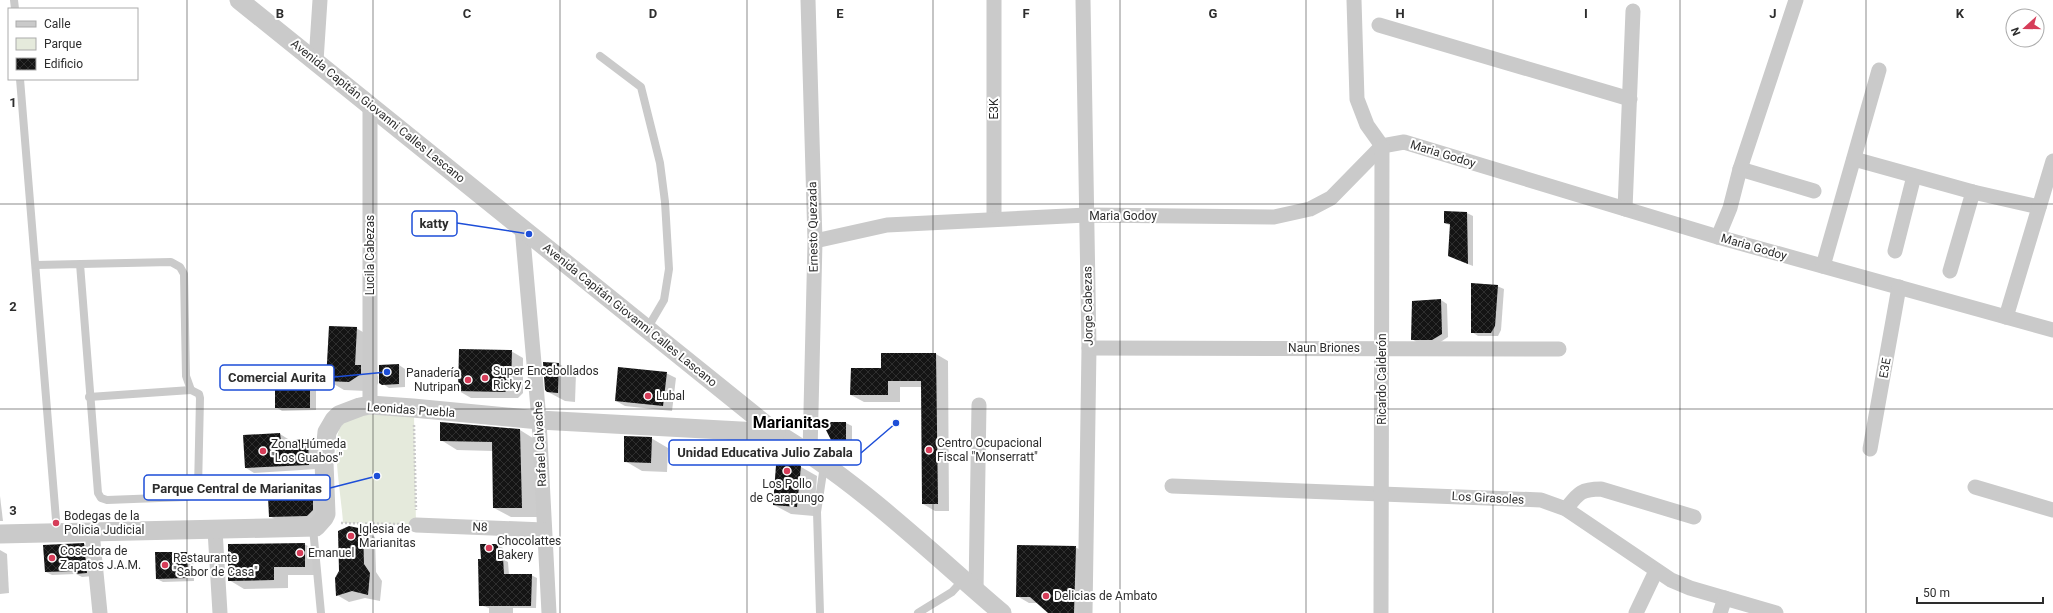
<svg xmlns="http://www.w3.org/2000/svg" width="2053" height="613" viewBox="0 0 2053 613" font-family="Roboto,sans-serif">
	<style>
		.green { fill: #e5eadc }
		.shadow { fill: #0003 }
		.building { fill: url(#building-cross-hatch) }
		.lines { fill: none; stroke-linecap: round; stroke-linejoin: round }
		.path { stroke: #cacaca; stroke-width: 2.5; stroke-dasharray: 2 2; stroke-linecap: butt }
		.service { stroke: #cacaca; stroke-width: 8 }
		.minor { stroke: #cacaca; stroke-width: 15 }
		.tertiary { stroke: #cacaca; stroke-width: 19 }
		.grid { fill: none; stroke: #2d2d2d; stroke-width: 1; stroke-opacity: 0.55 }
		.poi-dot { fill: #d63d59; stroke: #fff; stroke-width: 1.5 }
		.labels { text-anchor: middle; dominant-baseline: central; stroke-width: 4; stroke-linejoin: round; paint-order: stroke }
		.street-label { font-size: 12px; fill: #2d2d2d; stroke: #fff }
		.poi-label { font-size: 12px; fill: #2d2d2d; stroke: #fff; text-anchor: start }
		.district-label { font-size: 16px; font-weight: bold; fill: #000; stroke: #fff }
		.grid-label { font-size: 13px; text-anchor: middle; font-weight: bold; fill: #2d2d2d; stroke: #fff; stroke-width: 4; stroke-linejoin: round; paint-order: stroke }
		.leader { fill: none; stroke: #1d4ed8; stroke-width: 1.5 }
		.callout-dot { fill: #1d4ed8; stroke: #fff; stroke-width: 1.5 }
		.callout { fill: #fff; stroke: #1d4ed8; stroke-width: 1.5 }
		.callout-label { font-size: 13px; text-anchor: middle; font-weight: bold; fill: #2d2d2d }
	</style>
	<defs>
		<pattern id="building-cross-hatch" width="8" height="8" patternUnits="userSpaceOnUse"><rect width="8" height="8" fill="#141414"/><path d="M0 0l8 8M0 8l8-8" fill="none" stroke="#2e2e2e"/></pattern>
	</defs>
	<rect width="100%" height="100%" fill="#fff"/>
	<!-- green -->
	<path class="green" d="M414,413L416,525L343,523C342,501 332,449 339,430C342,424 346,420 351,415Z"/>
	<!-- shadow -->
	<g class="shadow">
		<path d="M1467,213L1473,216V266L1455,259L1451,226L1445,223Z"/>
		<path d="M1497,286L1504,289L1501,330L1498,336H1478L1472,332Z"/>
		<path d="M1441,300L1447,304L1448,337L1439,343H1418L1412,339Z"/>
		<path d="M356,328L373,338L371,372L378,376V384L366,391L344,390L327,380Z"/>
		<path d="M511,351L523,358V393L518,398H471L459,391Z"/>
		<path d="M882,354H936L948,361L949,511H935L923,504L922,387H900V402H864L851,395L882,369Z"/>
		<path d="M544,363L559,364L576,373L575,402L565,401L548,392Z"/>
		<path d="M399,365L405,369V387L389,388L380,382Z"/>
		<path d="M666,373L676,378L672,411L625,406L616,401Z"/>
		<path d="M310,384L316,387V410L282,411L276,407Z"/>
		<path d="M846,423L852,426V445H839L833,441Z"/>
		<path d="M520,430L536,440L538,517H511L494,508L493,451L457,450L441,440Z"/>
		<path d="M280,434L288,439L289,441L308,440L316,445L317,469L254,473L246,468L244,436Z"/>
		<path d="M651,438L668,448L667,472L642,471L625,461Z"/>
		<path d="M778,454L817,476L814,516L791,514L774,505Z"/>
		<path d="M0,496L3,521H0Z"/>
		<path d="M313,497L319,501V514L313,519L276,520L270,516Z"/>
		<path d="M363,530L375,537L376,572L382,581L380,601L365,598L349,602L337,595L340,571Z"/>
		<path d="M84,544L90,548L93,576L82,577L76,574L52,575L46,572Z"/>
		<path d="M304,544L319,552L320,575H288V588L244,589L229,580Z"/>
		<path d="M498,545L503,548V559L508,562L509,575H531L537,578L536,608H513V613H489V608L480,605L482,560Z"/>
		<path d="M1075,547L1088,554L1086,613H1050L1039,603H1029L1017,596Z"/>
		<path d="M0,550L7,554L9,593L0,594Z"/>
		<path d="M187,553L193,556L194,581L163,582L157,579Z"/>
	</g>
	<!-- building -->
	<g class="building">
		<path d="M1444,211L1467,212L1468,264L1448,256L1450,224L1444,223Z"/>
		<path d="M1471,283L1498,285L1495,326L1491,333H1471Z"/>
		<path d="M1441,299L1442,334L1432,340H1411L1412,301Z"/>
		<path d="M329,326L357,327L355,365H361V374L349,382L326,381Z"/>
		<path d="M459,349L512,350L511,386L505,392L458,391Z"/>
		<path d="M881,353H936L938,504H922L921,381H888V395H850L851,368H881Z"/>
		<path d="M543,362L559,363L558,393L547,392L545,390Z"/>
		<path d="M399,364V384L382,385L379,383V365Z"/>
		<path d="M618,367L667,372L663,406L615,401Z"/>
		<rect x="275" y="383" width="35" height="25"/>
		<path d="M440,422L520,429L522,508H493L492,442L440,441Z"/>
		<path d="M822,422H846V442H832Z"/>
		<path d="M280,433L281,441L308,439L309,465L245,468L243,435Z"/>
		<path d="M624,436L652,437L651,463L624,462Z"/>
		<path d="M777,452L801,466L797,507L773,505Z"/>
		<path d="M268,496H313V510L307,516L269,517Z"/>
		<path d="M349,526L363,529L364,564L370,573L368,595L352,591L336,596L335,578L339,571L338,531Z"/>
		<path d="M84,543L87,573L75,574L74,571L45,572L43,545Z"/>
		<path d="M305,543V567H274V580L228,581V544Z"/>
		<path d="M480,544H498V558H503L504,574H532L531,606H479L478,559H481Z"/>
		<path d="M1017,545L1076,546L1074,613H1048L1030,597H1016Z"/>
		<path d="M155,552H187L188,578L156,579Z"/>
	</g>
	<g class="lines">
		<!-- path -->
		<g class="path">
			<path d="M414,425L416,510"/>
			<path d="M341,523L400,524"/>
		</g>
		<!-- service -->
		<g class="service">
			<path d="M14,0L15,9"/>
			<path d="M600,56L641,87L660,163L665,202L669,269L664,300L647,329"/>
			<path d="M20,79L57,532"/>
			<path d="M36,265L171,262L180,267L184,274L186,376L191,390L199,394L200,398L198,489L195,495L186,497L107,500L101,498L98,493L80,264"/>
			<path d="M89,397L191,390"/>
			<path d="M313,528L321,613"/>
			<path d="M820,613L817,512L824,466"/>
			<path d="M918,613L952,592L963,580"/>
		</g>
		<!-- minor -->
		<g class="minor">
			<path d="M808,0L815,241L810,453"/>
			<path d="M994,0V219"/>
			<path d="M1083,0L1089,348L1085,613"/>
			<path d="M1354,0L1357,99L1367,125L1382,146"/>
			<path d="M1379,25L1630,99"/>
			<path d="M316,61L320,0"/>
			<path d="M370,105V405"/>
			<path d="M1854,159L1973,192L2039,207"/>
			<path d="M1740,169L1814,191"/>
			<path d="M1625,209L1633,11"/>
			<path d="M522,227L539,420L549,613"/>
			<path d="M1718,237L1730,208L1740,169L1796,0"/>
			<path d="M815,241L887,225L1087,215L1274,217L1310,209L1331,198L1382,146L1404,142L1718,237L2053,330"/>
			<path d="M1895,251L1914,176"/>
			<path d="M1823,266L1879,70"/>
			<path d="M1950,271L1973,192"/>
			<path d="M2006,317L2053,161"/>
			<path d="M1089,348L1559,349"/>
			<path d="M1870,449L1899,287"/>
			<path d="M1172,486L1541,500L1566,509L1671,580L1690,588L1776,613"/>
			<path d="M1975,487L2053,510"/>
			<path d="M1566,509C1578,494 1580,489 1601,489L1694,517"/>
			<path d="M416,525L544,530"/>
			<path d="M215,530L220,613"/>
			<path d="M92,532L100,613"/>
			<path d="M976,591L979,405"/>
			<path d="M1381,613L1382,146"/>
			<path d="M1636,613L1656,571"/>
			<path d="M1720,613L1725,598"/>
		</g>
		<!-- tertiary -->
		<g class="tertiary">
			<path d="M239,0L776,433C859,482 929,551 1002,613"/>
			<path d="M0,534L316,527L324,518L326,514L324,462L327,432L334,420L339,415L360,407L370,405L413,408L539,420L776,433"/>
		</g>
	</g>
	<!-- grid -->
	<path class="grid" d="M187,0V613M373,0V613M560,0V613M747,0V613M933,0V613M1120,0V613M1306,0V613M1493,0V613M1680,0V613M1866,0V613M0,204H2053M0,409H2053"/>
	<!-- markers -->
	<g class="poi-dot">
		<circle cx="485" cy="378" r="4"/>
		<circle cx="468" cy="380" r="4"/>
		<circle cx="648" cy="396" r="4"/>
		<circle cx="929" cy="450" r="4"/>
		<circle cx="263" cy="451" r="4"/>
		<circle cx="787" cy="471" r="4"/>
		<circle cx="56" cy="523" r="4"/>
		<circle cx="351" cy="536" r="4"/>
		<circle cx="489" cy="548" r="4"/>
		<circle cx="300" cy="553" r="4"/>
		<circle cx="52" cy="558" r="4"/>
		<circle cx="165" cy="565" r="4"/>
		<circle cx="1046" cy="596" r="4"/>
	</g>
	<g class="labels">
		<!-- street labels -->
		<g class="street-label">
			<text transform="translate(994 109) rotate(-90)">E3K</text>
			<text transform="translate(378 111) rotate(39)">Avenida Capitán Giovanni Calles Lascano</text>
			<text transform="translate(1443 154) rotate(17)">Maria Godoy</text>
			<text x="1123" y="216">Maria Godoy</text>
			<text transform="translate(813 227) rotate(-91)">Ernesto Quezada</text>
			<text transform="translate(1754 247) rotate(16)">Maria Godoy</text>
			<text transform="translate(370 255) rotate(-90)">Lucila Cabezas</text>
			<text transform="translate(1088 306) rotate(-91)">Jorge Cabezas</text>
			<text transform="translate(630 315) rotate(39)">Avenida Capitán Giovanni Calles Lascano</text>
			<text x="1324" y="348">Naun Briones</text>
			<text transform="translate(1885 368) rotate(-80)">E3E</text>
			<text transform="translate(1382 379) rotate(-90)">Ricardo Calderón</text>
			<text transform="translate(411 410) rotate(4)">Leonidas Puebla</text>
			<text transform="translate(540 444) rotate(-93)">Rafael Calvache</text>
			<text transform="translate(1488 498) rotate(3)">Los Girasoles</text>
			<text transform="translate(480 527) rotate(2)">N8</text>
		</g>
		<!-- poi labels -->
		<g class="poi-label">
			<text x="493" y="371">Super Encebollados<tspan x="493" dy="14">Ricky 2</tspan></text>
			<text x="460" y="373" text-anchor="end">Panadería<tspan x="460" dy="14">Nutripan</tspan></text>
			<text x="656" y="396">Lubal</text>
			<text x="937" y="443">Centro Ocupacional<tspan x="937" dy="14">Fiscal "Monserratt"</tspan></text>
			<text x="271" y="444">Zona Húmeda<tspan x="271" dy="14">"Los Guabos"</tspan></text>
			<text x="787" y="484" text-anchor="middle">Los Pollo<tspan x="787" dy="14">de Carapungo</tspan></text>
			<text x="64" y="516">Bodegas de la<tspan x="64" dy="14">Policia Judicial</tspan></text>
			<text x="359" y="529">Iglesia de<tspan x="359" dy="14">Marianitas</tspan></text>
			<text x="497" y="541">Chocolattes<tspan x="497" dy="14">Bakery</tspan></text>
			<text x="60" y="551">Cosedora de<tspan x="60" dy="14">Zapatos J.A.M.</tspan></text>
			<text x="308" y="553">Emanuel</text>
			<text x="173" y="558">Restaurante<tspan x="173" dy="14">"Sabor de Casa"</tspan></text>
			<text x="1054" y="596">Delicias de Ambato</text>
		</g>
		<!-- district labels -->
		<g class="district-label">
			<text x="791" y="422">Marianitas</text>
		</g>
	</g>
	<g class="grid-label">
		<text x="280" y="18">B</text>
		<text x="467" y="18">C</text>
		<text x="653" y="18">D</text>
		<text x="840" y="18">E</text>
		<text x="1026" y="18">F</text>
		<text x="1213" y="18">G</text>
		<text x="1400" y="18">H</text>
		<text x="1586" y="18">I</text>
		<text x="1773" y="18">J</text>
		<text x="1960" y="18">K</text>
		<text x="13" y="107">1</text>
		<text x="13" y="311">2</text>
		<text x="13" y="515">3</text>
	</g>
	<!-- callouts -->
	<path class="leader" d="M529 234L457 223M387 372L334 377M896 423L861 453M377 476L330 488"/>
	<g class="callout-dot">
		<circle cx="529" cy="234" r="4"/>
		<circle cx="387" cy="372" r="4"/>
		<circle cx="896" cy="423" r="4"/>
		<circle cx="377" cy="476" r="4"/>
	</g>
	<g class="callout">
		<rect x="412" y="211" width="45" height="25" rx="4"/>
		<rect x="220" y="365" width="114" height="25" rx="4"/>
		<rect x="669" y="440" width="192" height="25" rx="4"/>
		<rect x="144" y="475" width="186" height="25" rx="4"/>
	</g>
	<g class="callout-label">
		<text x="434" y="228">katty</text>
		<text x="277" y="382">Comercial Aurita</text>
		<text x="765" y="457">Unidad Educativa Julio Zabala</text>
		<text x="237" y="493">Parque Central de Marianitas</text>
	</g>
	<!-- legend -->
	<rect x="8" y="8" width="130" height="72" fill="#ffffff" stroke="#ababab"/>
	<rect x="16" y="21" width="20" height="6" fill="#cacaca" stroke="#ababab"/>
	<text x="44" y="28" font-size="12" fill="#2d2d2d">Calle</text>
	<rect x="16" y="38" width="20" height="12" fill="#e5eadc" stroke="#ababab"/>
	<text x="44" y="48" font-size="12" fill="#2d2d2d">Parque</text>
	<rect x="16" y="58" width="20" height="12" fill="url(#building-cross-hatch)" stroke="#ababab"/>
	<text x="44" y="68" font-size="12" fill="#2d2d2d">Edificio</text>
	<!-- north arrow -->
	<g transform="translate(2025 28) rotate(249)"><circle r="19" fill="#ffffff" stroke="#ababab"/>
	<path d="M0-3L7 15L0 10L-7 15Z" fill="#d63d59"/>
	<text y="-6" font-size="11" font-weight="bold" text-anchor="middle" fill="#2d2d2d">N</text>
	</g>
	<!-- scale -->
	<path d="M1917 597v6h126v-6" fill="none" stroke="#2d2d2d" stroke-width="2"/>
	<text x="1923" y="597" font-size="12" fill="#2d2d2d" stroke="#ffffff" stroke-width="3" paint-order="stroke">50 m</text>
</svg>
